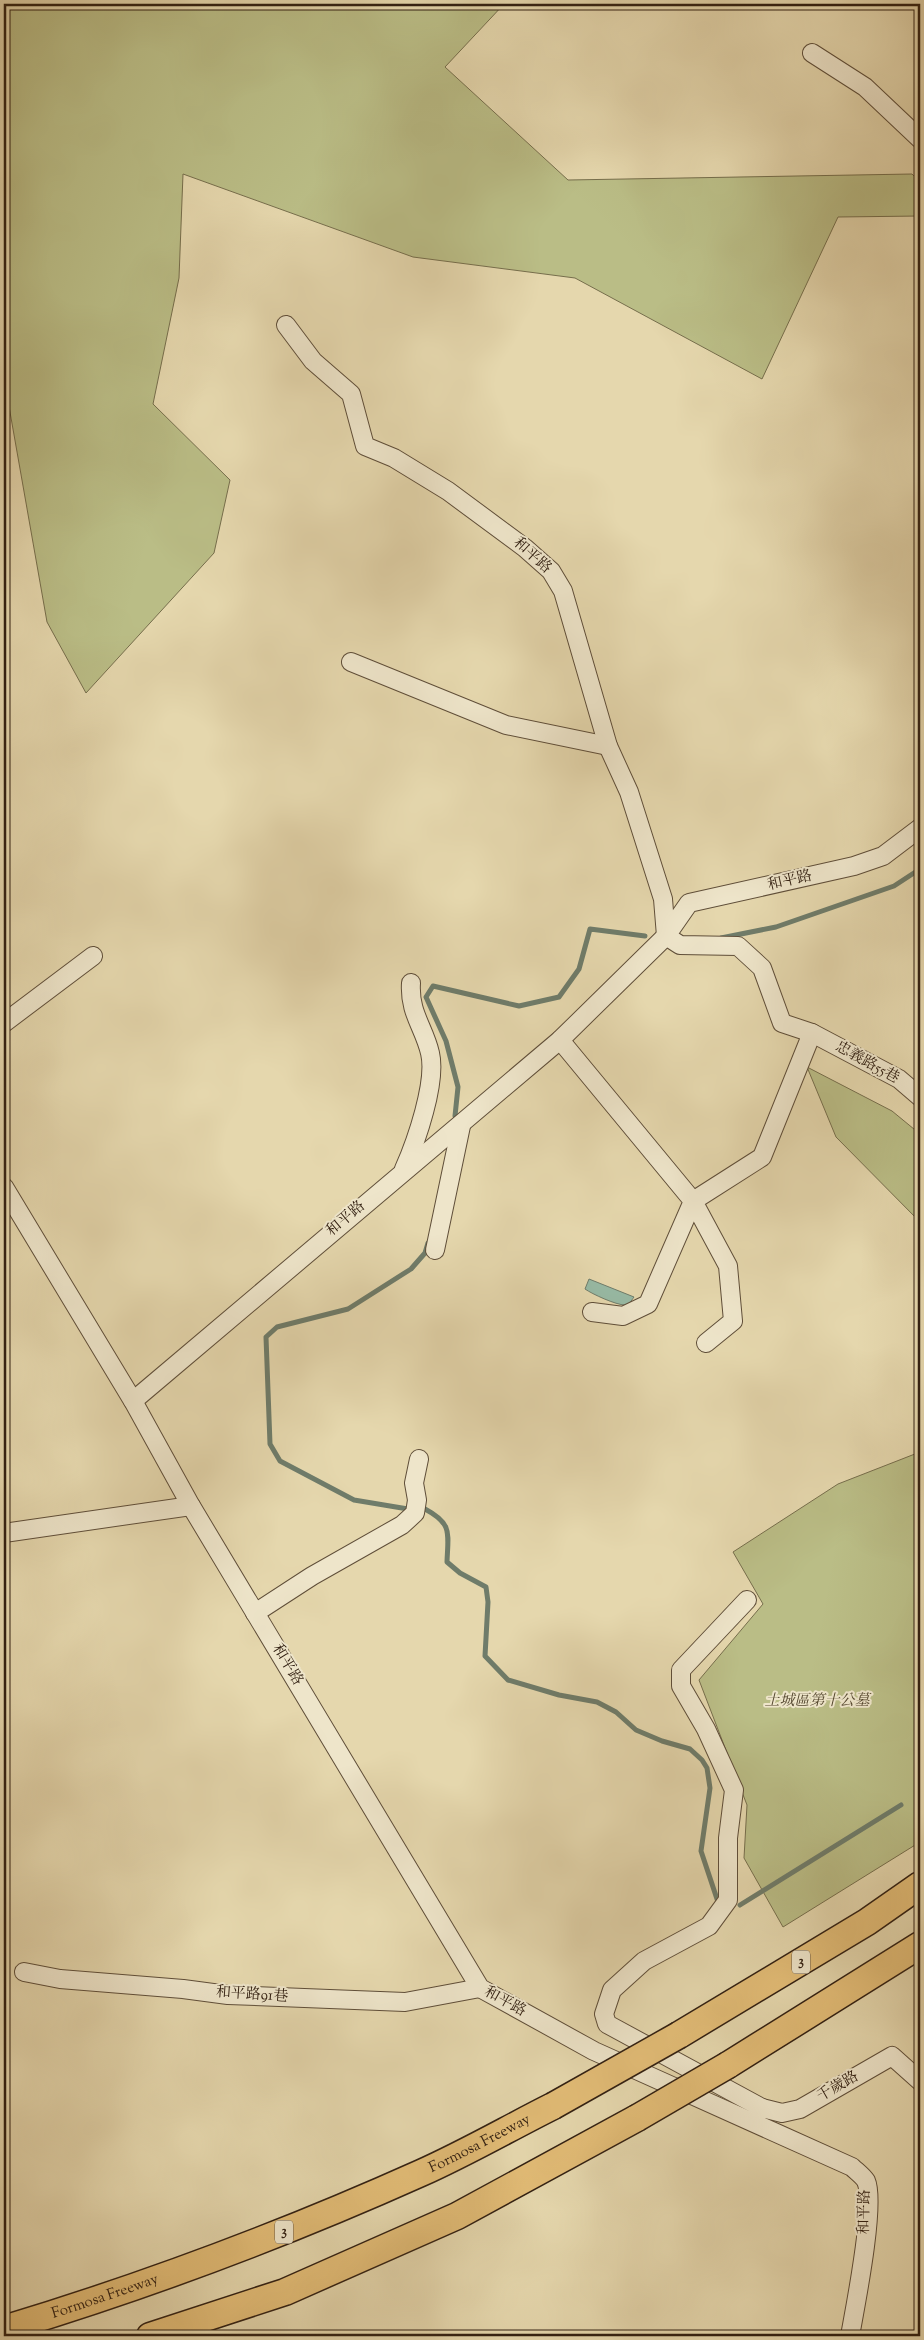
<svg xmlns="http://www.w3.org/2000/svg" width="924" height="2340" viewBox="0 0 924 2340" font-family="'Sorts Mill Goudy','Noto Serif TC',serif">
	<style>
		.green { fill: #babd86; stroke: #766e4c }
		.water { fill: #97baa5; stroke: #6f7c6a }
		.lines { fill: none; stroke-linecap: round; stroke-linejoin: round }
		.stream { stroke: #6f7c6a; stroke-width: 5 }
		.minor-casing { stroke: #5f4e39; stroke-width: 20 }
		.highway-casing { stroke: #322012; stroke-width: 29 }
		.minor { stroke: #eee5ca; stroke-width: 18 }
		.highway { stroke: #e2bc76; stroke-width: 26 }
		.highway-bridge-casing { stroke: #322012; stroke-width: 29; stroke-linecap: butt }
		.highway-bridge { stroke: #e2bc76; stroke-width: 26 }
		.labels { text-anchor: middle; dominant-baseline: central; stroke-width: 4; stroke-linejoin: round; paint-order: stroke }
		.shield { fill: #eee5ca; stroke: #6a5b49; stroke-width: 1 }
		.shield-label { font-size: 14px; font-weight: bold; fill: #322012 }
		.street-label { font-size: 15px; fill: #322012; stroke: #eee5ca }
		.park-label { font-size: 15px; font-style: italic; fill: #54472f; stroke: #eee5ca }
	</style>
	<rect width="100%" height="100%" fill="#e5d7ad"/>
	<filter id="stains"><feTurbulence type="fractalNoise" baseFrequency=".004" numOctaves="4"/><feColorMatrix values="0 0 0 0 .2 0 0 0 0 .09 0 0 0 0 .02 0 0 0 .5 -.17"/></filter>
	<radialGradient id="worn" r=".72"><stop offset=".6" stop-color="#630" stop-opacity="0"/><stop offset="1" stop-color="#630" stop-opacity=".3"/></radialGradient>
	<!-- green -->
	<g class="green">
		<path d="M4,4H504L445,67L568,180L912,174L920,182V216L838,217L762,379L575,278L413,257L183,174L179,278L153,404L230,480L214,553L86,693L47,622L4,378Z"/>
		<path d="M807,1067L892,1111L920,1134V1222L836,1137Z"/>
		<path d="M920,1452V1842L783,1927L744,1858L747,1805L699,1680L763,1604L733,1552L838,1484Z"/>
	</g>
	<!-- water -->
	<path class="water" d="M589,1279L634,1297C631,1301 630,1304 625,1305C616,1305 592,1294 585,1289Z"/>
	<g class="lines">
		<!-- stream -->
		<g class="stream">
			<path d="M721,938L776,927L894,886L920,869"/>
			<path d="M455,1116L458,1087L446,1041L426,997L433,986L519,1006L559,997L579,969L590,929L645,936"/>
			<path d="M408,1509L354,1500L280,1461L270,1444L266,1337L277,1327L348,1309L411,1269L425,1253L428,1243"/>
			<path d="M425,1509C453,1524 448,1533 447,1562L460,1573L486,1587L488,1602L485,1656L508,1680L559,1695L597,1702L616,1712L636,1730L662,1741L690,1749L702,1760L707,1768L710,1788L701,1851L718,1902"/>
			<path d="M740,1905L901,1805"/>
		</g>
		<defs>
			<g id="minor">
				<path d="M812,53L865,87L920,139"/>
				<path d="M286,325L313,361L351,394L365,446L394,458L448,491L525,548L551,571L563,591L608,746L629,792L663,899L666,936"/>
				<path d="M351,662L506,725L608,746"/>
				<path d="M666,936L680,945L738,946L762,968L782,1023L812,1033L762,1157L693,1201L728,1266L733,1321L706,1343"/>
				<path d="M4,1023L93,956"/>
				<path d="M812,1033L899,1079L920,1097"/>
				<path d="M560,1040L693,1201L648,1304L623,1316L592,1312"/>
				<path d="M404,1169C416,1142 437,1082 430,1053C424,1027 409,1013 411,983"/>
				<path d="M4,1187L133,1401L191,1506L480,1988L594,2051L852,2167C856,2171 863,2176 866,2181C876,2203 855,2308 850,2336"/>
				<path d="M435,1250L461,1126"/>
				<path d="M133,1401L560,1040L666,936L689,903L854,866L883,856L920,828"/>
				<path d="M4,1533L191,1506"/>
				<path d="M747,1600L681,1670V1686L706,1729L734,1790L728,1838V1900L709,1926L644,1961L612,1990L604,2014L607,2024L762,2108"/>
				<path d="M255,1613L312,1576L402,1525L415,1513L417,1500L414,1483L419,1459"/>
				<path d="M24,1972L60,1979L183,1989L228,1995L405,2002L480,1988"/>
				<path d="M755,2117L762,2108L782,2113L800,2109L892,2056L920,2081"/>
			</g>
			<g id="highway">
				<path d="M679,2035L867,1922L920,1885"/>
				<path d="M728,2065L920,1945"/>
				<path id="s1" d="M4,2329C146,2286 285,2234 421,2173C466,2153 509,2128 553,2106"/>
				<path d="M150,2336L285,2292L457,2216L637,2118"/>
			</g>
		</defs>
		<!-- minor casing -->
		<use href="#minor" class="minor-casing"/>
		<!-- highway casing -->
		<use href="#highway" class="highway-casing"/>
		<!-- minor -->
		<use href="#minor" class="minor"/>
		<!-- highway -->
		<use href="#highway" class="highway"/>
		<defs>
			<g id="highway-bridge">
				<path d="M553,2106L679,2035"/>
				<path d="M637,2118L728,2065"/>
			</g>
		</defs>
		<!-- highway-bridge casing -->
		<use href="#highway-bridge" class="highway-bridge-casing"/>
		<!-- highway-bridge -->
		<use href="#highway-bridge" class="highway-bridge"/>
	</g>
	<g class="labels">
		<!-- shield labels -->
		<g class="shield">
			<rect x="792" y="1950.5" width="18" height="23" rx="4"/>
			<rect x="275" y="2220.5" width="18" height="23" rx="4"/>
		</g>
		<g class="shield-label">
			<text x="801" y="1962">3</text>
			<text x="284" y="2232">3</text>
		</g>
		<!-- street labels -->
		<g class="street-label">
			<text transform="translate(532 556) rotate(42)">和平路</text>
			<text transform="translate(790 881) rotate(-13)">和平路</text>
			<text transform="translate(867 1063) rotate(29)">忠義路55巷</text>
			<text transform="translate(346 1219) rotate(-40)">和平路</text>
			<text transform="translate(287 1665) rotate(59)">和平路</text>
			<text transform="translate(252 1995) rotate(4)">和平路91巷</text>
			<text transform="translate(505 2002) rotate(29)">和平路</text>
			<text transform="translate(838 2087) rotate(-30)">千歲路</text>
			<text stroke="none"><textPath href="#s1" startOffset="511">Formosa Freeway</textPath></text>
			<text transform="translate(865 2212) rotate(-89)">和平路</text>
			<text stroke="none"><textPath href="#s1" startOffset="106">Formosa Freeway</textPath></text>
		</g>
		<!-- park labels -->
		<g class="park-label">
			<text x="817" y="1701">土城區第十公墓</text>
		</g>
	</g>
	<!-- margin -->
	<rect width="924" height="2340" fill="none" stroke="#e5d7ad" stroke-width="20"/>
	<rect x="5" y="5" width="914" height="2330" fill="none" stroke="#322012" stroke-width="2.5"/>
	<rect x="10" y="10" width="904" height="2320" fill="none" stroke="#322012"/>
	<rect width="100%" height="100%" filter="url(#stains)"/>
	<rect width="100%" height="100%" fill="url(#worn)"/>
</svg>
